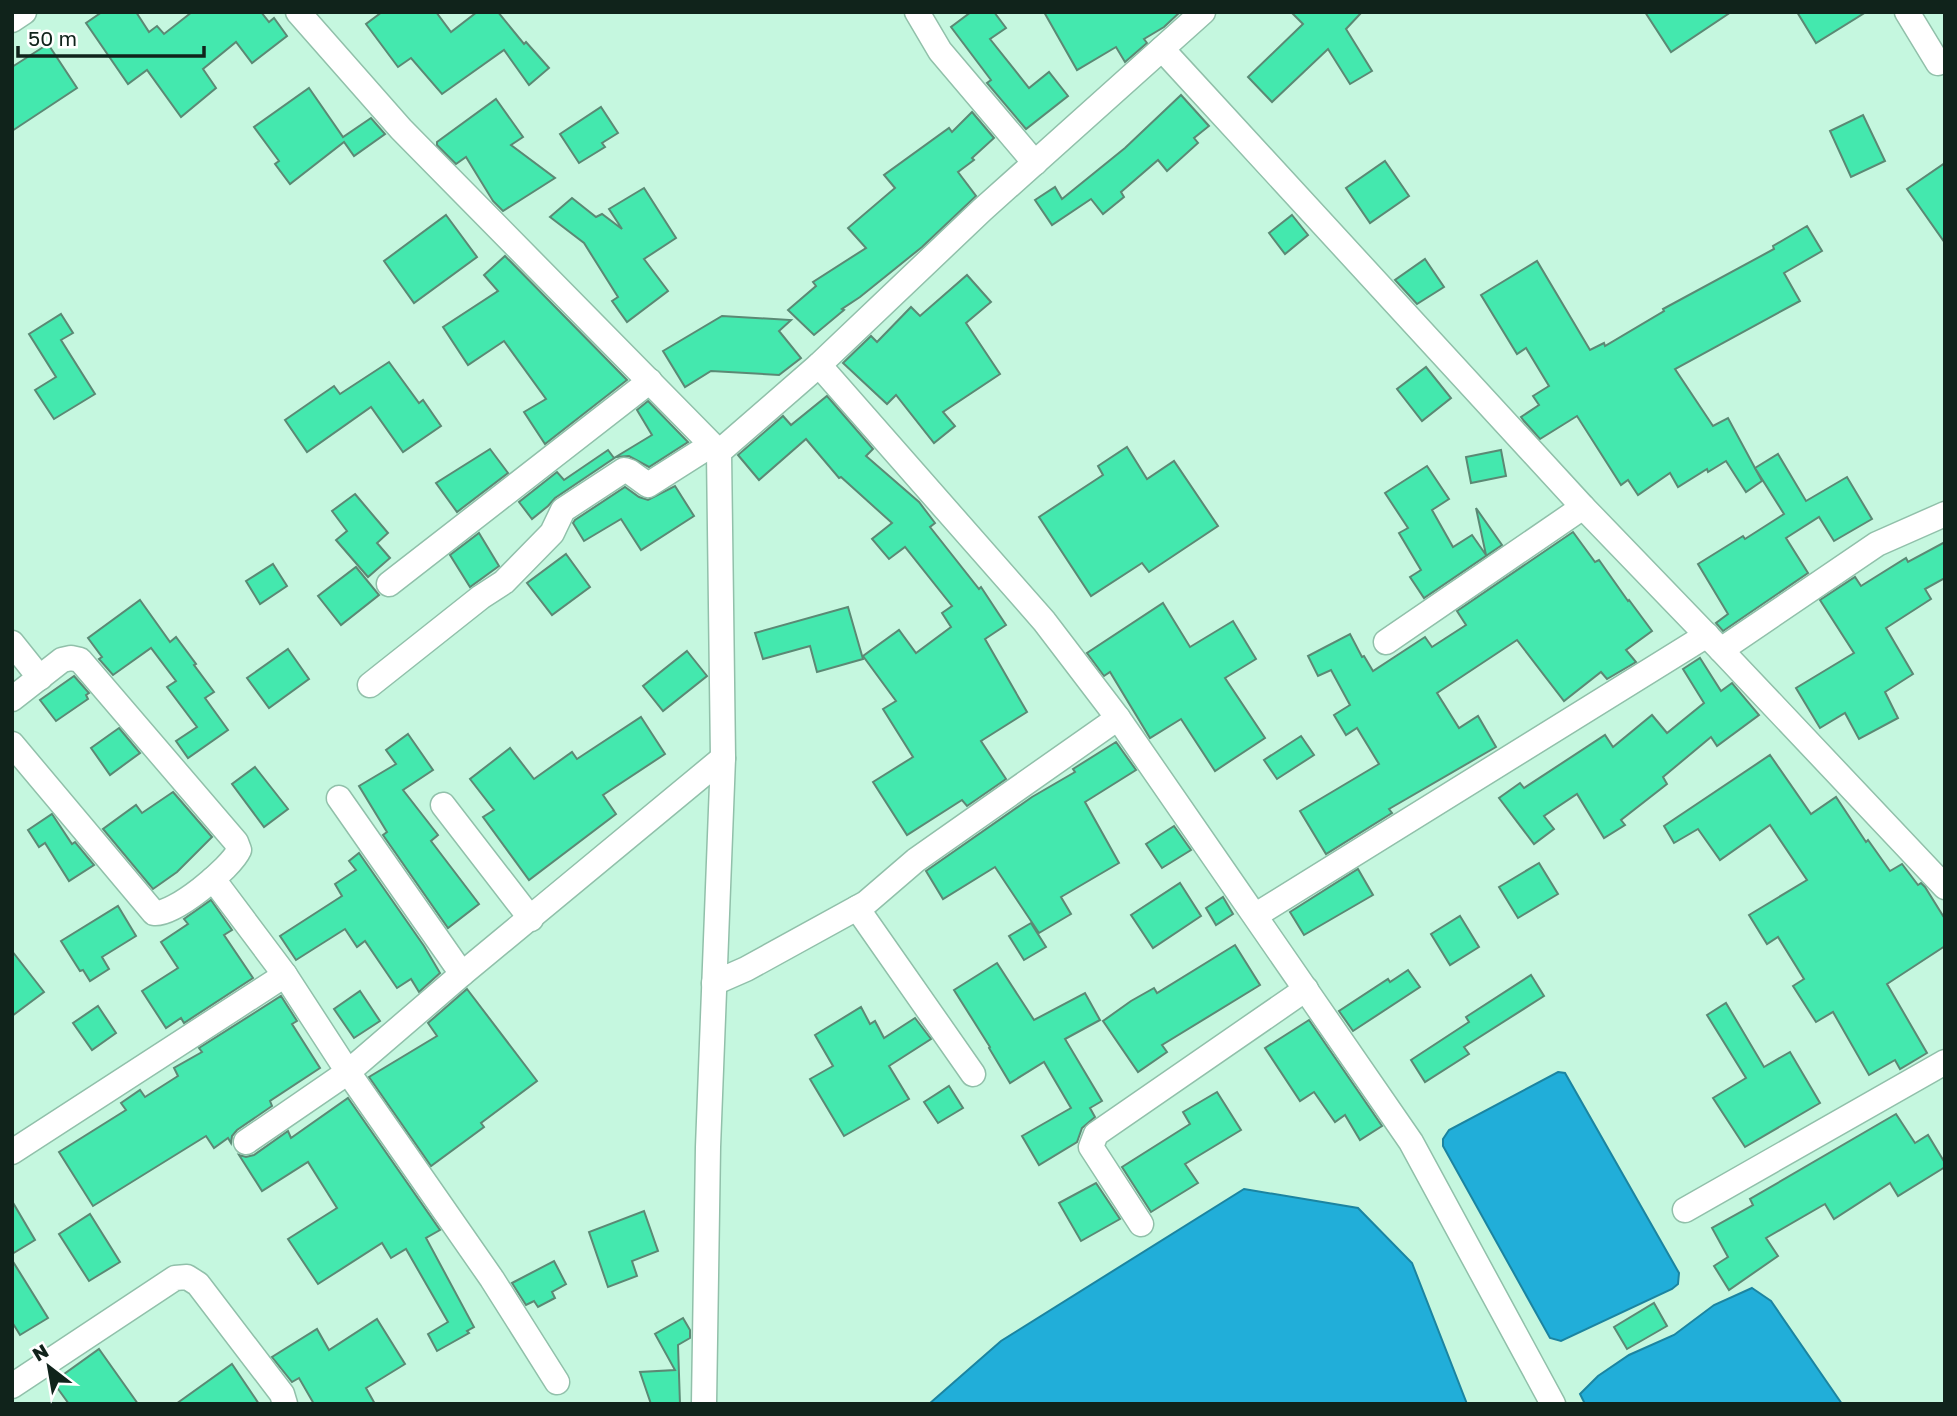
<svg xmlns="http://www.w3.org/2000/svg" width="1957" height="1416" viewBox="0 0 1957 1416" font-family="'Golos Text',sans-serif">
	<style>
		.water { fill: #21aed9; stroke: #1c84a0; stroke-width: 2 }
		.building { fill: #44e8ae; stroke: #5b8974; stroke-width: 2 }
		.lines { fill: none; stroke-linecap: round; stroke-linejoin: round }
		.minor-casing { stroke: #91c0aa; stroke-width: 27 }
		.minor { stroke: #fff; stroke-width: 24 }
	</style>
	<rect width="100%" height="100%" fill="#c5f7df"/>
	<!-- water -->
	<g class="water">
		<path d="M1558,1072L1565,1073L1679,1273L1678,1284L1672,1289L1561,1341L1550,1338L1443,1146V1139L1449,1130Z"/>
		<path d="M1244,1189L1358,1208L1412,1263L1467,1404H929L1001,1341Z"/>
		<path d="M1752,1288L1771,1301L1842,1404H1585L1580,1394L1598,1376L1629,1355L1674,1335L1714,1305Z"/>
	</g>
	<!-- building -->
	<g class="building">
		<path d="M102,12H136L149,32L157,26L164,34L192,12H261L269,22L274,18L287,36L252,63L236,42L203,69L216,88L181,117L147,70L128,84L86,23Z"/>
		<path d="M382,12H436L451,32L477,12H498L524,44L526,42L549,68L529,85L504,50L442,94L411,58L398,67L366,24Z"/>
		<path d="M971,12H994L1006,28L990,39L1029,88L1049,72L1068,96L1026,129L987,83L991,80L951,27Z"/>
		<path d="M1044,12H1180L1164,27L1144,39L1147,43L1125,62L1116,47L1077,70Z"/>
		<path d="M1291,12H1362L1346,29L1372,71L1350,84L1328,49L1272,102L1248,77L1303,24Z"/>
		<path d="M1645,12H1731L1671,52Z"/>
		<path d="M1797,12H1866L1816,43Z"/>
		<path d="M48,44L77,88L12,131V67Z"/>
		<path d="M309,88L343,137L371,118L385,134L354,156L344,142L290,184L275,164L279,161L254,127Z"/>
		<path d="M1181,95L1209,126L1194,138L1198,143L1167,171L1158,160L1121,192L1124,197L1103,214L1091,199L1052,225L1035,200L1055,187L1062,199L1125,148Z"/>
		<path d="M496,99L523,137L511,145L555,178L503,211L493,201L466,157L456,164L437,145V142Z"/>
		<path d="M601,107L618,133L602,143L605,147L579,163L560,134Z"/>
		<path d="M972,112L994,138L972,158L974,160L958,172L976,196L922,247L860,297L842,309L844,310L814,335L788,310L816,286L813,282L866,248L848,228L895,188L884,175L949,128L952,132Z"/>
		<path d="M1863,115L1885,161L1851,177L1830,131Z"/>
		<path d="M1385,161L1409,196L1370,223L1346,188Z"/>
		<path d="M1945,163V243L1907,189Z"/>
		<path d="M644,188L676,238L644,259L668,291L627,322L612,301L618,297L584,243L550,217L572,198L596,217L602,214L622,229L609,209Z"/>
		<path d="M446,215L477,257L414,303L384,261Z"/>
		<path d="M1292,215L1308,235L1285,254L1269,233Z"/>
		<path d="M1807,226L1822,251L1784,273L1800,301L1675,369L1713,426L1728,418L1762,481L1746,492L1726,461L1708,472L1707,469L1678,487L1670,473L1638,495L1628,480L1621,485L1577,416L1540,439L1524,421L1521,417L1539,405L1533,396L1549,386L1526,348L1517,354L1481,295L1537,261L1590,350L1604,343L1605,346L1664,311L1663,309L1774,249L1773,246Z"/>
		<path d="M505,256L627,380L545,444L524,412L546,399L504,341L468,365L443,327L498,291L484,275Z"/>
		<path d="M1425,259L1444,287L1417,304L1395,280Z"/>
		<path d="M967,275L991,302L966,323L1000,374L943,412L955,426L934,443L896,395L887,404L843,363L871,336L877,342L911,307L920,316Z"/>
		<path d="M61,314L73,333L61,340L95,394L54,419L35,390L56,377L29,334Z"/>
		<path d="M722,316L791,320L779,331L801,358L779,375L711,371L685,387L663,351Z"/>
		<path d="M389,362L419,403L423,400L441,426L403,452L371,407L307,452L285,420L334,386L340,394Z"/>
		<path d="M1426,367L1451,398L1422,421L1397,389Z"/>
		<path d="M827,396L873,449L866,456L919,502L935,523L930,527L979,589L981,587L1006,625L985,639L1027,712L981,741L1006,779L967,806L962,800L907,835L873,782L913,757L883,709L896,701L863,656L899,630L916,653L951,627L942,613L952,606L905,547L889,559L872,539L892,523L841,477L839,478L806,439L759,480L738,455L783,416L791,425Z"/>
		<path d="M648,401L688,442L649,467L629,456L616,457L555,498L548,506L532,519L519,502L557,472L564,480L608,450L614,458L652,435L637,410Z"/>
		<path d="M1127,447L1147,479L1174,461L1218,526L1149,572L1142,563L1091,596L1039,517L1103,475L1098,466Z"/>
		<path d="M490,449L508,473L457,512L436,483Z"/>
		<path d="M1501,450L1506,476L1471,483L1466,457Z"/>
		<path d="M1778,454L1806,501L1847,477L1872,519L1834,541L1819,517L1786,538L1808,573L1723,631L1716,623L1728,614L1698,564L1743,536L1745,539L1784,514L1755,468Z"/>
		<path d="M1427,466L1449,499L1432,510L1453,547L1472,535L1486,555L1476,508L1502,545L1424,598L1410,577L1421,570L1399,533L1408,528L1385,493Z"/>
		<path d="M675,486L694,516L641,550L621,519L584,541L573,523L575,520L625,487L639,497L648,500Z"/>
		<path d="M355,494L388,533L377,543L390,558L368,577L336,540L347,531L332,511Z"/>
		<path d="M1573,532L1595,562L1599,560L1628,601L1629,600L1652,631L1626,650L1636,662L1607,679L1601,672L1564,701L1517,640L1437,693L1459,728L1478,716L1496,747L1389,809L1392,813L1326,854L1300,811L1379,764L1357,728L1346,735L1334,715L1350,705L1331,670L1318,676L1308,656L1350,634L1362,657L1364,656L1373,671L1425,637L1432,647L1466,625L1457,611Z"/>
		<path d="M479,533L499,566L470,587L450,555Z"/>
		<path d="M1945,542V578L1925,589L1931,599L1886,628L1913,674L1885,692L1898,718L1859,739L1845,713L1820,728L1796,688L1854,653L1820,600L1855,577L1861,586L1906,558L1908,562Z"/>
		<path d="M566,554L590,587L552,615L527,583Z"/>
		<path d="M273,564L287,586L260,604L246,581Z"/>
		<path d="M356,567L379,595L341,625L318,596Z"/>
		<path d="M140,600L170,642L176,637L196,664L194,665L214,692L205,698L228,730L188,758L176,741L197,727L167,687L176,681L151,648L113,675L99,659L102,657L88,638Z"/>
		<path d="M1163,603L1190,647L1233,621L1256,659L1225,678L1265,738L1215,771L1181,719L1150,738L1110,672L1104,676L1087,653Z"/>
		<path d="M848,607L863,659L817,672L810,646L763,659L755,633Z"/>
		<path d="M288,649L309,679L269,708L247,678Z"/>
		<path d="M687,651L707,676L663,711L643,686Z"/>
		<path d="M1700,658L1721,691L1732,683L1759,715L1717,746L1711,737L1663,777L1667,784L1621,820L1625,825L1604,838L1577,794L1544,816L1554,829L1534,844L1499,798L1520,783L1524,788L1605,735L1613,747L1652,715L1667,733L1704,703L1683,669Z"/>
		<path d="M74,676L89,693L86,695L88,699L56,721L40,700Z"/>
		<path d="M641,717L665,754L603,795L616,814L529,880L483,817L494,810L470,779L510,748L534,779L572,752L577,759Z"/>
		<path d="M119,728L140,753L110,775L91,748Z"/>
		<path d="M408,734L433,770L403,790L438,835L431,841L479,904L448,928L383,835L387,832L359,786L396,764L386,750Z"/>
		<path d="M1301,736L1314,755L1277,779L1264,760Z"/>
		<path d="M1116,742L1136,770L1085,802L1119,863L1061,897L1071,914L1039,933L995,867L943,899L926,871L1032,797L1075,772L1073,769Z"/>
		<path d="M1770,755L1811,814L1836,797L1866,842L1868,840L1890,871L1902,864L1918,885L1921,883L1925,887L1945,919V946L1887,984L1927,1053L1900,1069L1895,1060L1869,1075L1833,1012L1816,1022L1793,986L1804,979L1778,937L1767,944L1749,915L1807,880L1770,825L1720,860L1698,829L1674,843L1664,826Z"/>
		<path d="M255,767L288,809L264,827L232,784Z"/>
		<path d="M173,792L212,837L177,872L153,889L103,829L136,805L142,813Z"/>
		<path d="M52,814L72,844L75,842L94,865L69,881L45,843L39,847L28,830Z"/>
		<path d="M1174,826L1191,850L1162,868L1146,844Z"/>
		<path d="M359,853L424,946L440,973L419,992L411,979L397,988L365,941L357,947L345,929L296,960L280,936L342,896L335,884L356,870L349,861Z"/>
		<path d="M1539,863L1558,894L1518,918L1499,887Z"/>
		<path d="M1358,869L1373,895L1304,935L1290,912Z"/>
		<path d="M1180,883L1201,916L1153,948L1131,915Z"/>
		<path d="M1223,897L1233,914L1216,925L1206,908Z"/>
		<path d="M211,900L232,930L224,935L253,978L184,1023L181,1018L166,1028L142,991L178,968L161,942L188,924L184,919Z"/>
		<path d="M118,906L136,936L102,957L109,969L90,981L83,970L80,971L61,941Z"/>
		<path d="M1460,916L1479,947L1450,965L1431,934Z"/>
		<path d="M1031,923L1046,947L1024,960L1009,936Z"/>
		<path d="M1235,945L1260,985L1162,1045L1167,1052L1138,1072L1103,1021L1131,1001L1154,988L1157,993Z"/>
		<path d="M12,951L44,992L12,1016Z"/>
		<path d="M997,963L1034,1020L1085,993L1100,1020L1065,1039L1102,1101L1090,1108L1095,1117L1082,1128L1077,1142L1039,1165L1022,1136L1071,1108L1044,1062L1010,1083L989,1048L990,1047L954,990Z"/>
		<path d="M1408,970L1420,987L1353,1031L1339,1011L1388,979L1390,982Z"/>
		<path d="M1531,975L1544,996L1464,1047L1469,1054L1425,1082L1411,1060L1469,1022L1466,1017Z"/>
		<path d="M467,989L537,1081L481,1123L484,1127L431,1166L369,1077L437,1036L428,1023Z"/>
		<path d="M360,991L380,1021L354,1038L334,1009Z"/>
		<path d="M281,996L297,1021L292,1024L320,1068L270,1101L272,1106L237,1130L232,1136L231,1143L228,1138L214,1148L206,1136L93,1206L59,1152L126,1110L121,1103L140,1090L145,1097L178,1076L174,1068L202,1052L199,1048Z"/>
		<path d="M1726,1003L1764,1067L1790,1052L1820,1103L1745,1147L1713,1098L1746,1078L1707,1015Z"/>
		<path d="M98,1006L116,1033L92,1050L73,1023Z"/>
		<path d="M861,1007L870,1024L875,1021L884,1038L915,1018L931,1039L889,1066L909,1099L844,1136L810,1079L833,1066L815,1035Z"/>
		<path d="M1309,1020L1382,1126L1360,1140L1345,1115L1335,1122L1314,1092L1300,1101L1265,1048Z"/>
		<path d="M949,1086L963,1108L938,1123L924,1102Z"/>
		<path d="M1217,1092L1241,1130L1185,1164L1198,1183L1151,1212L1122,1167L1190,1124L1183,1112Z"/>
		<path d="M348,1098L440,1230L426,1238L474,1327L467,1331L469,1333L437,1351L428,1334L448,1322L406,1249L391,1258L382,1243L318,1284L288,1239L337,1208L308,1162L262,1191L239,1155L246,1157L254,1155L288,1131L291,1138Z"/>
		<path d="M1896,1114L1915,1143L1928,1135L1945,1163V1167L1898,1196L1890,1183L1834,1219L1825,1204L1766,1238L1778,1256L1729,1290L1714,1266L1728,1257L1712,1228L1753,1205L1750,1199Z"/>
		<path d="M1096,1183L1120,1219L1081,1241L1059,1203Z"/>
		<path d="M12,1201L35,1240L12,1254Z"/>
		<path d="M644,1211L658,1251L632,1261L637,1276L608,1287L589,1232Z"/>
		<path d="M90,1214L120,1262L89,1281L59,1234Z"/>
		<path d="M12,1260L48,1318L20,1335L12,1322Z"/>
		<path d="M554,1261L566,1284L552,1292L555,1298L538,1307L534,1301L526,1305L512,1283Z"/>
		<path d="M1654,1303L1667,1326L1627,1349L1614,1327Z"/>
		<path d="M683,1318L690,1330V1338L678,1345L680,1404H651L640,1372L675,1370L655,1334Z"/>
		<path d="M377,1319L405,1364L366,1388L375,1404H314L299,1378L292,1382L272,1357L317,1329L329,1350Z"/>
		<path d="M99,1349L138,1404H69L53,1382Z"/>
		<path d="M232,1364L259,1404H176Z"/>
	</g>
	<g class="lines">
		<defs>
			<g id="minor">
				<path d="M298,12L401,129L719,452"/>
				<path d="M917,12L940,51L1035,163"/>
				<path d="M1907,12L1938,63"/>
				<path d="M12,20L24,12"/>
				<path d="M1162,49L1583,507L1721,650L1945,887"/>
				<path d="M819,365L1044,621L1118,718L1411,1142L1553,1404"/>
				<path d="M389,584L650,381"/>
				<path d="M1386,642L1583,507"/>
				<path d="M12,643L40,678"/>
				<path d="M1721,650L1877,544L1945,514"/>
				<path d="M370,685L481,597L504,582L552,533L563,510L624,470L630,472L648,485L711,445"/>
				<path d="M12,699L62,660L71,658L80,660L236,842L239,850C231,868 173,916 154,913L12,744"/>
				<path d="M339,798L462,974"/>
				<path d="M443,805L531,919"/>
				<path d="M213,879L285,975"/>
				<path d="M857,908L973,1074"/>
				<path d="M1256,915L1707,635"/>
				<path d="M714,983L746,969L866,903L916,860L1118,718"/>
				<path d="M246,1142L348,1072L492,1279L557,1382"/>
				<path d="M12,1152L285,975L348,1072L462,974L723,758"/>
				<path d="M1685,1210L1945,1062"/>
				<path d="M1141,1224L1091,1147L1096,1134L1306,989"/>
				<path d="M12,1386L175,1278L187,1277L198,1284L282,1394L285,1404"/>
				<path d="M704,1404L708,1147L723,758L719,452L819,365L982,210L1203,12"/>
			</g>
		</defs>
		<!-- minor casing -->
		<use href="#minor" class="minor-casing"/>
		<!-- minor -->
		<use href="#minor" class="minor"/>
	</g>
	<!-- border -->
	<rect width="1957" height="1416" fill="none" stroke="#10231b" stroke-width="28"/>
	<!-- north arrow -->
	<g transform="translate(49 1367) rotate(329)" stroke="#ffffff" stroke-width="5" paint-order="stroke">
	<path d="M0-5L12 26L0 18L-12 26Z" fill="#10231b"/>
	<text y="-10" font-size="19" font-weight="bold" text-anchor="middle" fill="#10231b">N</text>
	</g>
	<!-- scale -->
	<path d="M18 46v10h186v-10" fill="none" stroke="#10231b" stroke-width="3.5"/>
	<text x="28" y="46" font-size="21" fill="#10231b" stroke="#ffffff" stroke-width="5" paint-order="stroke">50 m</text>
</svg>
